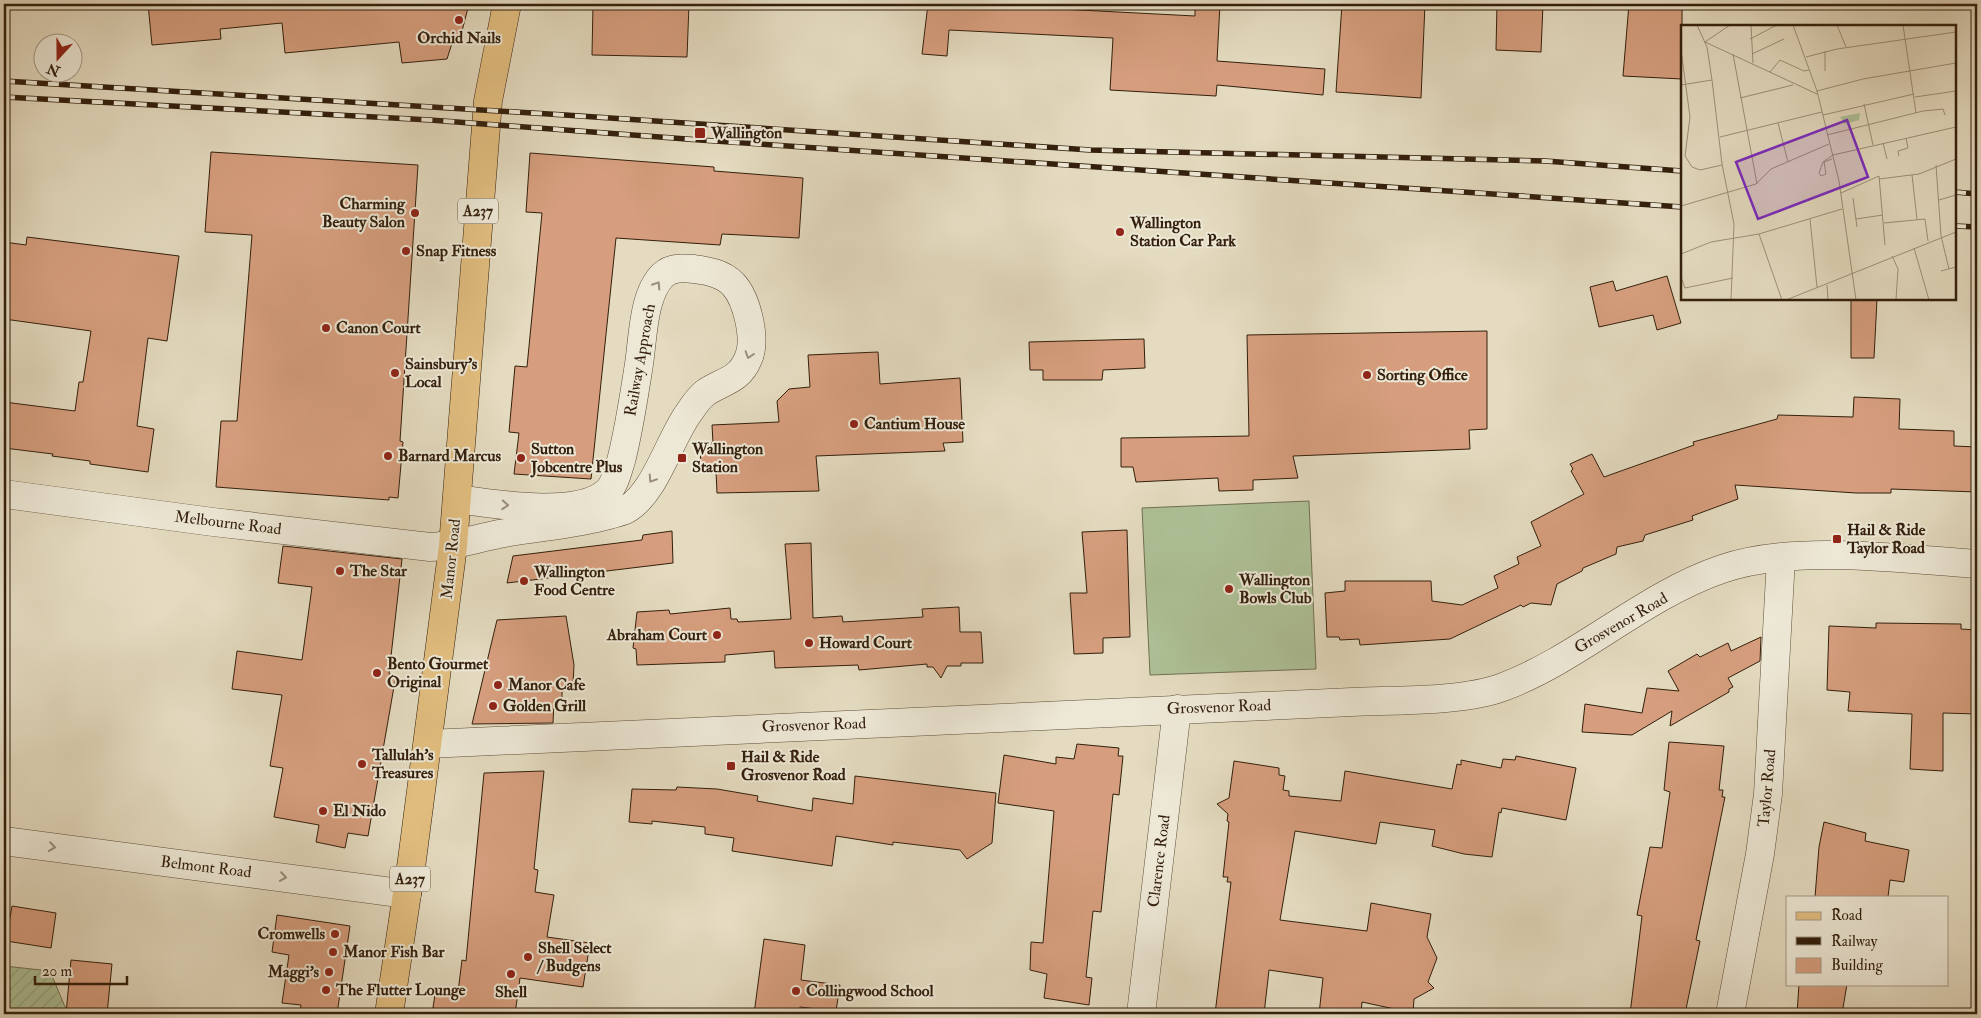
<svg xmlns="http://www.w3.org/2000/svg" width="1981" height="1018" viewBox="0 0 1981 1018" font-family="'IM FELL Double Pica',serif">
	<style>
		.garden { fill: url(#garden-furrows); stroke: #707052 }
		.pitch { fill: #aec197; stroke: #707052 }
		.building { fill: #d69e7e; stroke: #331f0c }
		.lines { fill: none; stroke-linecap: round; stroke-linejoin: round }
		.street-casing { stroke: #5f4e39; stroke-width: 29 }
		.primary-casing { stroke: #331f0c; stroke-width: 29 }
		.street { stroke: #ede8d6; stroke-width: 28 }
		.primary { stroke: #e2be80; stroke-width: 28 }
		.rail-casing { stroke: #331f0c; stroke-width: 5.5 }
		.rail { stroke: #ede8d6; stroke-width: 4; stroke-dasharray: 11; stroke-linecap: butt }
		.oneway { stroke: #998e7b }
		.poi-dot { fill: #8f2418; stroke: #ede8d6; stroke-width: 2 }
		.labels { text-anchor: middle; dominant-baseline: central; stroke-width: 4; stroke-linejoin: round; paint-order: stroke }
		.shield { fill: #ede8d6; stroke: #6b5b49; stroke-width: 1 }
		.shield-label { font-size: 15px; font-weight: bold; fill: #331f0c }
		.poi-label { font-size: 16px; font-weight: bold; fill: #331f0c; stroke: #ede8d6; text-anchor: start }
		.street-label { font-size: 16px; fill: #331f0c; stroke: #ede8d6 }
		.inset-road { fill: none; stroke: #9d9078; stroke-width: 1 }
		.view { fill: #7b2cbf; fill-opacity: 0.15; stroke: #7b2cbf; stroke-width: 2.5 }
		.inset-edge { fill: none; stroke: #331f0c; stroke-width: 2.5 }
	</style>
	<defs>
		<pattern id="garden-furrows" width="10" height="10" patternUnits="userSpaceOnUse" patternTransform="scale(1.25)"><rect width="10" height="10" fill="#aec197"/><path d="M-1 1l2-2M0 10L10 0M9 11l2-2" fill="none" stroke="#96a581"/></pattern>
	</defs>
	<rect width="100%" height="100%" fill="#e4dbc0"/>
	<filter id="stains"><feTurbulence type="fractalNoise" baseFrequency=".004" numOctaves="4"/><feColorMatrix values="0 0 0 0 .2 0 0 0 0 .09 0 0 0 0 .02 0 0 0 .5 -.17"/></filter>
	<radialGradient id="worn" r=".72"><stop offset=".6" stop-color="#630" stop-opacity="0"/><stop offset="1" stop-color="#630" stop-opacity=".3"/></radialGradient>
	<!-- garden -->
	<path class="garden" d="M4,966L50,971L68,1014H4Z"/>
	<!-- pitch -->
	<path class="pitch" d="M1309,501L1316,669L1150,675L1142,508Z"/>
	<!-- building -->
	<g class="building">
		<path d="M148,4H469L461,35L454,37L447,59L402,63L399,42L285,53L282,23L220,29L221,39L152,45Z"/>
		<path d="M593,4H689L687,57L592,55Z"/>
		<path d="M928,4H1060V9L1195,16V4H1220L1217,61L1325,69L1323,95L1217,85L1216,96L1110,90L1113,38L949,30L947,56L922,54Z"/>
		<path d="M1342,4H1425L1421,98L1336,92Z"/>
		<path d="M1497,4H1543L1541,52L1496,50Z"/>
		<path d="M1629,4H1682V79L1623,76Z"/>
		<path d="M211,152L418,165L400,441L403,442L398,498L389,497V500L216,487L221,421H237L252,235L205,232Z"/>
		<path d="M530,153L714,167V171L803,178L799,238L722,234L720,245L616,238L591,479L514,474L519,433L509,432L515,366L527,367L542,213L526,212Z"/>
		<path d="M27,237L179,256L167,341L148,338L137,426L154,429L148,472L90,464V461L52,456L53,454L4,448V402L75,411L79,382H83L91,331L4,319V242L26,245Z"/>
		<path d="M1667,276L1681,323L1657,330L1653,315L1599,327L1590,287L1613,281L1616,291Z"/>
		<path d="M1851,299H1877L1874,358H1851Z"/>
		<path d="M1487,331V429L1469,430L1470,449L1293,456L1298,478L1253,480V490L1219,491L1218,478L1136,482L1133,467H1121V438L1249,436L1247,335Z"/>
		<path d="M1144,339L1145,368L1103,370L1102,380H1043V370H1030L1029,342Z"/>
		<path d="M878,352L880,384L960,378L963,442L943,443L945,451L816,456L819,491L717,493L716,471H701L700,443H713L712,425L779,422L777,401L789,389L810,387L808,355Z"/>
		<path d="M1854,397L1900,399L1899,429L1954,431V446L1977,447V492L1891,489V493H1856L1735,485L1738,499L1692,516L1693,520L1645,535L1643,541L1617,547L1616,554L1583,568L1582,571L1557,584L1551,605L1531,603L1523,607L1521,605L1450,639L1360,645L1359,639L1340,640L1339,637H1327L1325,593L1345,591V581H1431L1432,601L1462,605L1498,588L1494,576L1519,564L1517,557L1541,546L1531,522L1584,494L1571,471L1573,469L1570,464L1592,454L1604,477L1694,445L1693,442L1777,419L1778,415L1853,417Z"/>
		<path d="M1127,530L1130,637L1103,638V653L1074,654L1070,593H1087L1082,532Z"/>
		<path d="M672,531L673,563L507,583L513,556L642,540L643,535Z"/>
		<path d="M811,543L813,618L842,616L843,622L923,617L922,609L959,607L960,632H981L983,663H961V666H947L941,678L933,667H927V664L859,670L858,665L775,668L774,651L725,655V662L637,665L636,649L633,648L637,612L669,610L670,614L730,608L731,619H737L738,622L791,619L785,544Z"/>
		<path d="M283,546L402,559L389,674L396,675L368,836L348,833L345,848L316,842L319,825L274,817L283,768L270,766L282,695L232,689L237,651L302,660L312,587L278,583Z"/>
		<path d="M566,616L574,665L573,684L562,692V701H554L553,723L472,724L497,620Z"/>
		<path d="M1876,623L1961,624V629L1977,630V714L1943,713V771L1910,769L1912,714L1848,711L1850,692L1827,690L1829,626L1876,628Z"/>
		<path d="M1761,637L1760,661L1728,678L1733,687L1729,689V692L1670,726L1672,711L1632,735L1582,732L1585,704L1642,713L1647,688L1679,691L1668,671L1697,654L1700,657L1728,643L1731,651Z"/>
		<path d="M1669,742L1724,746L1719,790H1723L1722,797H1725L1696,940L1700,941L1685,1014H1630L1642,916L1637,915L1650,847L1662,848L1670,792L1664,790Z"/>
		<path d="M1077,744L1119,748L1118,756H1123L1119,795L1113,794L1101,912L1093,911L1086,977L1092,978L1089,1005L1044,998L1047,974L1030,970L1031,942L1043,943L1054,811L998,803L1004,755L1056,764V757L1074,759Z"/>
		<path d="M1516,756L1576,768L1566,820L1502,808L1501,813L1499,812L1492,857L1464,854L1432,846L1435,830L1380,822L1376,844L1295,831L1280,920L1367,931L1371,903L1431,914L1427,937L1437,958L1428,982L1434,988L1414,999L1413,1013L1362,1002L1361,1014H1319L1323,978L1269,970L1264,1014H1215L1231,882H1227L1228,877H1223L1229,822L1227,821L1228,814L1217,804L1229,798L1234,761L1279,768V775L1285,776L1283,790L1289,791V796L1341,801L1345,771L1452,789L1457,764L1461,765V760L1501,768L1503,759L1515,760Z"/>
		<path d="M544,771L534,869L538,870L535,892L554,895L547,937L590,943L583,987L520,978L515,1014H432L436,988L458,992L462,960L466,961L484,773Z"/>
		<path d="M855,776L996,793L992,843L967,859L960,850L893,842V845L836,836L832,866L732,851L734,838L705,834V827L652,821V824L629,822L632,789L676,790L677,787L717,789L758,796L757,801L812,811L813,798L853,804Z"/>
		<path d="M1824,822L1866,833L1865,841L1909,850L1904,882L1890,880L1888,897H1815L1819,847Z"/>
		<path d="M12,906L56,913L51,948L6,941Z"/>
		<path d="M277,915L350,926L337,1014H300L301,1005L282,1003L289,955L272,952Z"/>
		<path d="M764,939L805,945L801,980L840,985L836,1011L800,1007L799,1014H754Z"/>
		<path d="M71,960L112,964L107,1014H66Z"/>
		<path d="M1799,984H1847L1842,1014H1797Z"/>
	</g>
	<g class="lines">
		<defs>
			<g id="street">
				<path d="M4,494L213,522L430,547C455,546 474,539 499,534C536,527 573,525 609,515C615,513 622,512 627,509C656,492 670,437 690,411C694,405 700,397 705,393C722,381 739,381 748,359C757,340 747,299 733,284C722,273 708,271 694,269C683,268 672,267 663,275C643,294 643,338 639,364C634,396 629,430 621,461C618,470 615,484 608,491C579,519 494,504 457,499"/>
				<path d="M428,744L1352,702C1395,700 1464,702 1503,687C1580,658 1643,596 1722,569C1795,544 1900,559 1977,564"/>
				<path d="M4,841L407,894"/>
				<path d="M1141,1014L1177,709"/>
				<path d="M1730,1014L1760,854L1768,794L1781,558"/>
			</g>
			<path id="primary" d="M389,1014L412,860L453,546L488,101L507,4"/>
		</defs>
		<!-- street casing -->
		<use href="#street" class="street-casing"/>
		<!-- primary casing -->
		<use href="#primary" class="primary-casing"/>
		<!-- street -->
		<use href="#street" class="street"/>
		<!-- primary -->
		<use href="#primary" class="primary"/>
		<defs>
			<g id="rail">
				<path d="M4,81L565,115L1090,150L1545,161L1682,171"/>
				<path d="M4,97L430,120L700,140L1682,207"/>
				<path d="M1955,192L1977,194"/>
				<path d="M1955,226L1977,227"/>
			</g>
		</defs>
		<!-- rail casing -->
		<use href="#rail" class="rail-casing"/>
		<!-- rail -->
		<use href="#rail" class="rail"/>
	</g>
	<!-- one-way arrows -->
	<defs><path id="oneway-chevron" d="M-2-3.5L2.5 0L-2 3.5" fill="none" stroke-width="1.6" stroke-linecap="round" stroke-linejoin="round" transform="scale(1.25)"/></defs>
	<g class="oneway">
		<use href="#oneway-chevron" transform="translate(657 285) rotate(-57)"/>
		<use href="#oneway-chevron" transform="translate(749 355) rotate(108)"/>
		<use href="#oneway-chevron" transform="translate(652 479) rotate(123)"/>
		<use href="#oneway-chevron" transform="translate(505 505) rotate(4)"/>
		<use href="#oneway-chevron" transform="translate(52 847) rotate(8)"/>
		<use href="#oneway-chevron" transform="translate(283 877) rotate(8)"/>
	</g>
	<!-- markers -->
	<g class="poi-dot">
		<circle cx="459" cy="20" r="5"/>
		<rect x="694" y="127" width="12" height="12" rx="2.5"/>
		<circle cx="415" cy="213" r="5"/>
		<circle cx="1120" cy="232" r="5"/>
		<circle cx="406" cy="251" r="5"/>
		<circle cx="326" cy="328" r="5"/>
		<circle cx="395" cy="373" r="5"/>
		<circle cx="1367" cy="375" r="5"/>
		<circle cx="854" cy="424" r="5"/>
		<circle cx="388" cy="456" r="5"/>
		<circle cx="521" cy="458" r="5"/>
		<rect x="677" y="453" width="10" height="10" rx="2.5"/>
		<rect x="1832" y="534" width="10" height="10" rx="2.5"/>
		<circle cx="340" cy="571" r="5"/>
		<circle cx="524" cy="581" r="5"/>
		<circle cx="1229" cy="589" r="5"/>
		<circle cx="717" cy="635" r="5"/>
		<circle cx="809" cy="643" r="5"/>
		<circle cx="377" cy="673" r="5"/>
		<circle cx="498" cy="685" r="5"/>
		<circle cx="493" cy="706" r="5"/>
		<circle cx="362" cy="764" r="5"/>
		<rect x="726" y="761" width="10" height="10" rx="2.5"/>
		<circle cx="323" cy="811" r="5"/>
		<circle cx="335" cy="934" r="5"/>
		<circle cx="333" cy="952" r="5"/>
		<circle cx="528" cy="957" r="5"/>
		<circle cx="329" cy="972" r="5"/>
		<circle cx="511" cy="974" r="5"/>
		<circle cx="326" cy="990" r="5"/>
		<circle cx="796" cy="991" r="5"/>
	</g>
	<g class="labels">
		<!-- shield labels -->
		<g class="shield">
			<rect x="458" y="198.5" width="40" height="25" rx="4"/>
			<rect x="390" y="866.5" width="40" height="25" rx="4"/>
		</g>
		<g class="shield-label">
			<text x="478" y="211">A237</text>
			<text x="410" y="879">A237</text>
		</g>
		<!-- poi labels -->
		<g class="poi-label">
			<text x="459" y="38" text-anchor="middle">Orchid Nails</text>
			<text x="711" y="133">Wallington</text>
			<text x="405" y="204" text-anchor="end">Charming<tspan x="405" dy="18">Beauty Salon</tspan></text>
			<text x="1130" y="223">Wallington<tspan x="1130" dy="18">Station Car Park</tspan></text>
			<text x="416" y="251">Snap Fitness</text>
			<text x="336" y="328">Canon Court</text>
			<text x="405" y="364">Sainsbury's<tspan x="405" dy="18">Local</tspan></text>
			<text x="1377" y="375">Sorting Office</text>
			<text x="864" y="424">Cantium House</text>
			<text x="531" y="449">Sutton<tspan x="531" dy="18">Jobcentre Plus</tspan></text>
			<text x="692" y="449">Wallington<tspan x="692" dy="18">Station</tspan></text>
			<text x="398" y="456">Barnard Marcus</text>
			<text x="1847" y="530">Hail &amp; Ride<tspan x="1847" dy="18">Taylor Road</tspan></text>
			<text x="350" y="571">The Star</text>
			<text x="534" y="572">Wallington<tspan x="534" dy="18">Food Centre</tspan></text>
			<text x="1239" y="580">Wallington<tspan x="1239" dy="18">Bowls Club</tspan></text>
			<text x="707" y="635" text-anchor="end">Abraham Court</text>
			<text x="819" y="643">Howard Court</text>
			<text x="387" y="664">Bento Gourmet<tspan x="387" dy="18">Original</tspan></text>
			<text x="508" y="685">Manor Cafe</text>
			<text x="503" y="706">Golden Grill</text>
			<text x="372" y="755">Tallulah's<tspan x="372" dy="18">Treasures</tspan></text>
			<text x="741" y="757">Hail &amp; Ride<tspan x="741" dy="18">Grosvenor Road</tspan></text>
			<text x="333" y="811">El Nido</text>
			<text x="325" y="934" text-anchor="end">Cromwells</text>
			<text x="538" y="948">Shell Select<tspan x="538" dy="18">/ Budgens</tspan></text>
			<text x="343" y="952">Manor Fish Bar</text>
			<text x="319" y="972" text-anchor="end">Maggi's</text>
			<text x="336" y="990">The Flutter Lounge</text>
			<text x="806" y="991">Collingwood School</text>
			<text x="511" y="992" text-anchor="middle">Shell</text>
		</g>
		<!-- street labels -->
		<g class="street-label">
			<text transform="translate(640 360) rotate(-80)">Railway Approach</text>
			<text transform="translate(228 523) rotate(7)">Melbourne Road</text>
			<text transform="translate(451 559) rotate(-84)">Manor Road</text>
			<text transform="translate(1621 623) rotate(-30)">Grosvenor Road</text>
			<text transform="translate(1219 707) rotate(-2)">Grosvenor Road</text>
			<text transform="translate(814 725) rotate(-2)">Grosvenor Road</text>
			<text transform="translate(1767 788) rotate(-85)">Taylor Road</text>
			<text transform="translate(1159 861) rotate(-83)">Clarence Road</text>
			<text transform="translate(206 867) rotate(7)">Belmont Road</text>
		</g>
	</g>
	<!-- overview -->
	<g transform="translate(1681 25)">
		<rect width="275" height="275" fill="#e4dbc0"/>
		<path d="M179,88L178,95L164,99L159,92Z" fill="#aec197"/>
		<path class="inset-road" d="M16,0L26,22L31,55M70,0L72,38M112,0L136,66L158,156L175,275M156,0L165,22M222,0L235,88M69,14L96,0M24,17L136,69M24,17L49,0M0,25L9,92L4,131L11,142L19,145L41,140M52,29L76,159M71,29L103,14M125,32L156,24L275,7M144,46V26M89,47L99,35L123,46L128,45M0,60L31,55L41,139L53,199L50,275M136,66L182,54L275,38M234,72L275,66M59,73L112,60M183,79L192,120M142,90L233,69M97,98L107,137M146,110L242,86L262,84L264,90M39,112L141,87M202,118L206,134M218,131L217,126L227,123L225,113M151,134L143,137L145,149L140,151L138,148L142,137L152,130L275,102M255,140L260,211L268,244M231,150L236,194M198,154L238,149L275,134M160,168L198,151L204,220M172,173L176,202M258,175L275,170M0,181L75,159L90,144L148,119M129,194L136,262M175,194L202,190M203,198L244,194L247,216M78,209L101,275M233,223L248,275M0,229L30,217L78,209L161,184M211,231L217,244L215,275M260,246L275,242M0,252L4,263L52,253M146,260L147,275M105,275L275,207"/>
		<path class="view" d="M166,95L187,152L77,194L55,137Z"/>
		<rect width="275" height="275" class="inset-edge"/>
	</g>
	<!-- margin -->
	<rect width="1981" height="1018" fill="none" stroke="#e4dbc0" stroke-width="20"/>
	<rect x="5" y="5" width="1971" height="1008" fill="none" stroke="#331f0c" stroke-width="2.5"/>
	<rect x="10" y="10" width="1961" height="998" fill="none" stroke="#331f0c"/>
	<!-- legend -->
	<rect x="1786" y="896" width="162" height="90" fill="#ede8d6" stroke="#a39885"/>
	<rect x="1796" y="912" width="25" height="8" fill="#e2be80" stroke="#a39885"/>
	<text x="1831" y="920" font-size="15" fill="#331f0c">Road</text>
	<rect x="1796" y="937" width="25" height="8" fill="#331f0c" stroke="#a39885"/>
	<text x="1831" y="946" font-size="15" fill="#331f0c">Railway</text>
	<rect x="1796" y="958" width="25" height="15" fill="#d69e7e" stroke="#a39885"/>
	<text x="1831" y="970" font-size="15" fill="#331f0c">Building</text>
	<!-- north arrow -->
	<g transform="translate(58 58) rotate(201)"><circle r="24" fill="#ede8d6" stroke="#a39885"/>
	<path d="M0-4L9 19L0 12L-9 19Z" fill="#8f2418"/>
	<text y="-8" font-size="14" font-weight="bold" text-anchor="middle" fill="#331f0c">N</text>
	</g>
	<!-- scale -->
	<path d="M35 976v8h92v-8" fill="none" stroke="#331f0c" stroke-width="2.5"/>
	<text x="42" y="976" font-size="15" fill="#331f0c" stroke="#ede8d6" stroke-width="4" paint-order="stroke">20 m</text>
	<rect width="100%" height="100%" filter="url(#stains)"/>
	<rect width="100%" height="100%" fill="url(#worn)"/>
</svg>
